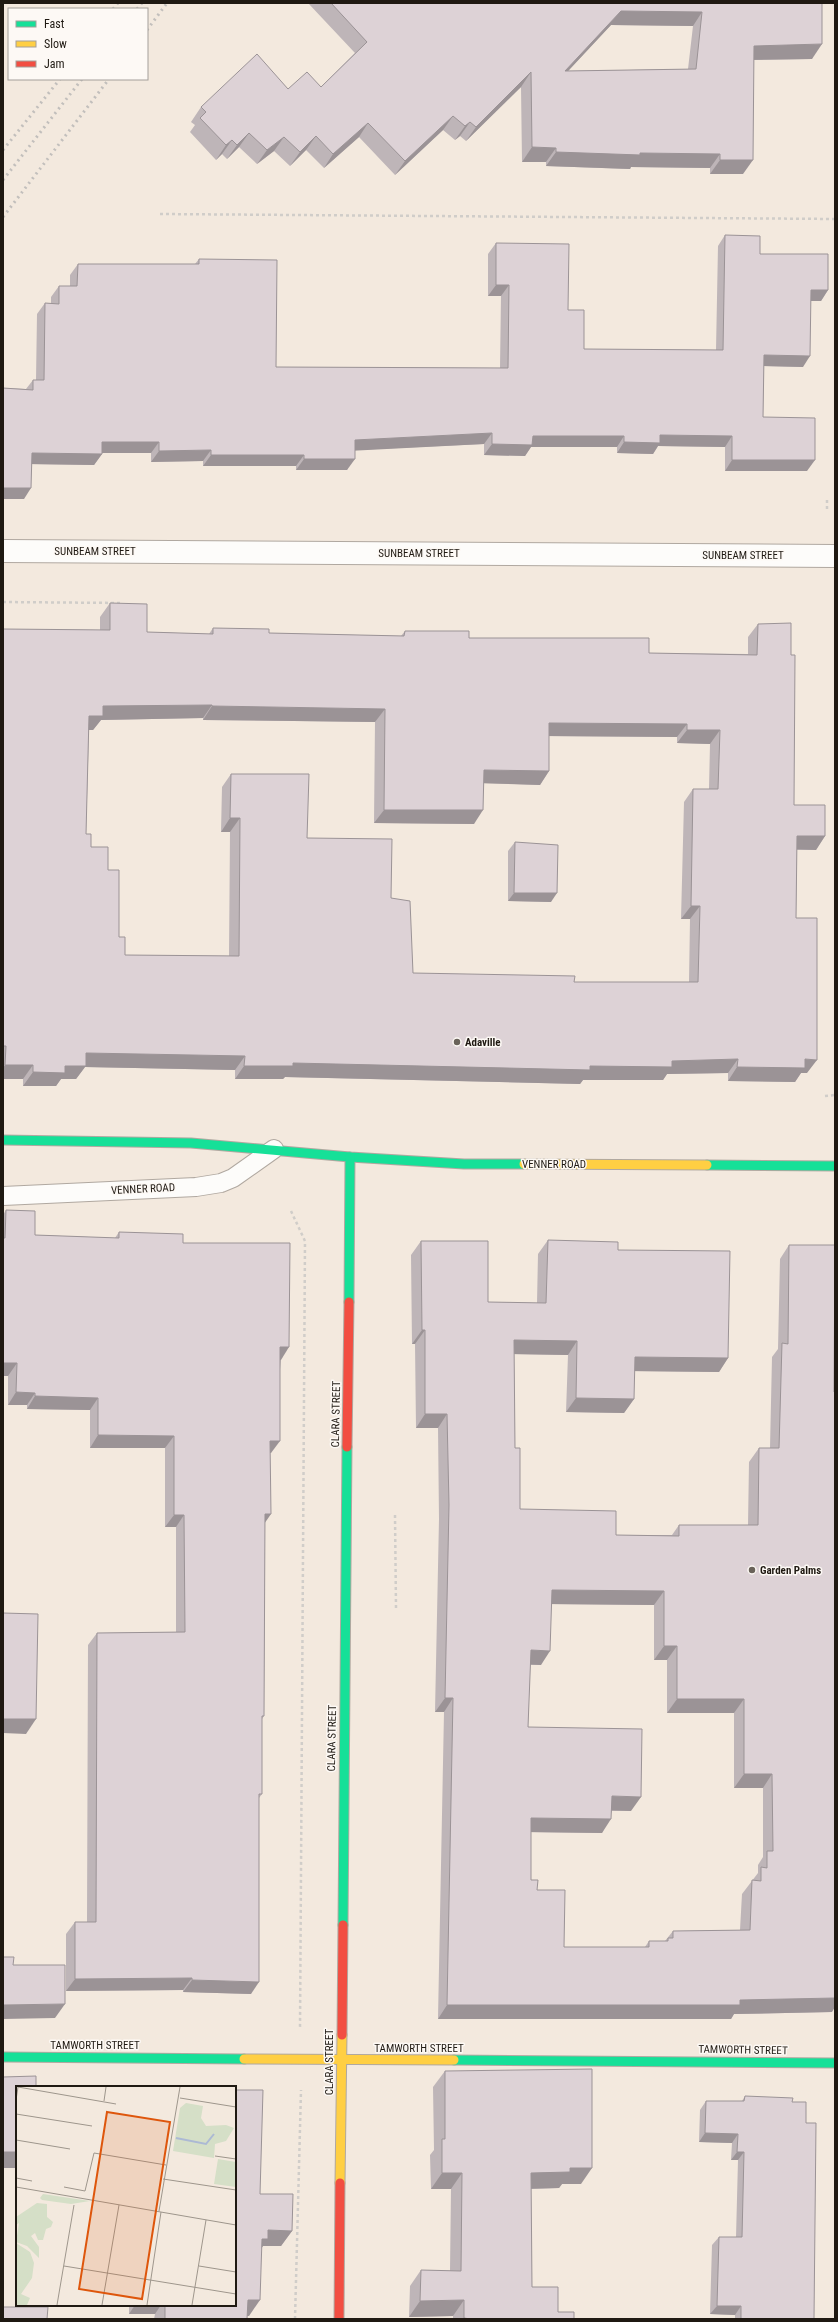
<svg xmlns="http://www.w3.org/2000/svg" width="838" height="2322" viewBox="0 0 838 2322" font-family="'Roboto Condensed',sans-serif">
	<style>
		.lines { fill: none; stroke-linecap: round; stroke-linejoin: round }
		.lane-casing { stroke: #b0a8a0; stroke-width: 20 }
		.street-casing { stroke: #b0a8a0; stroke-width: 24 }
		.fast-casing { stroke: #b0a8a0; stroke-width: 11 }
		.slow-casing { stroke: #b0a8a0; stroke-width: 11 }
		.jam-casing { stroke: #b0a8a0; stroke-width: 11 }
		.path { stroke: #d0cdc9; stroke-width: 2.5; stroke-dasharray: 3 3; stroke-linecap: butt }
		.lane { stroke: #fdfcfa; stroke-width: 18 }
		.street { stroke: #fdfcfa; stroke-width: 22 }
		.fast { stroke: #16e098; stroke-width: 9 }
		.slow { stroke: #ffcf43; stroke-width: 9 }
		.jam { stroke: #f24e42; stroke-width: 9 }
		.rail { stroke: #c2bfbc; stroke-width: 3; stroke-dasharray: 2 4; stroke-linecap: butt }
		.wall { fill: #beb5b8; fill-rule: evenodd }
		.shaded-wall { fill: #9b9396 }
		.building { fill: #ddd2d6; stroke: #9b9396; fill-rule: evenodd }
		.poi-dot { fill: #696259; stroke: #fdf9f5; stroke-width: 1.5 }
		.labels { text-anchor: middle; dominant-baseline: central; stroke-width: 3; stroke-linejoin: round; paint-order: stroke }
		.street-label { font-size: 11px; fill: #1f1912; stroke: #fdf9f5 }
		.poi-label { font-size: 11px; font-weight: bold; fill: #1f1912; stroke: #fdf9f5; text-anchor: start }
		.inset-river { fill: none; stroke: #acb9d4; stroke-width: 2 }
		.inset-road { fill: none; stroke: #9e968c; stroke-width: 1 }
		.view { fill: #de560c; fill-opacity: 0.15; stroke: #de560c; stroke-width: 2 }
		.inset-edge { fill: none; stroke: #1f1912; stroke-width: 2 }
	</style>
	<rect width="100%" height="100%" fill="#f3e9de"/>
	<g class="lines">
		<defs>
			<path id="lane" d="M3,1196L196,1187L221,1183L233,1178L274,1149"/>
			<path id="street" d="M3,551L835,556"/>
			<g id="fast">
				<path d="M3,1140L191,1143L350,1157L464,1164H524"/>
				<path d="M707,1165L835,1166"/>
				<path d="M349,1302L350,1157"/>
				<path d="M343,1925L347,1447"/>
				<path d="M3,2057L244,2059"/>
				<path d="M454,2060L835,2063"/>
			</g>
			<g id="slow">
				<path d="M524,1164L707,1165"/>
				<path d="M244,2059L454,2060"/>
				<path d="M340,2183L342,2035"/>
			</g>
			<g id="jam">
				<path d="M347,1447L349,1302"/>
				<path d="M342,2035L343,1925"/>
				<path d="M339,2319L340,2183"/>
			</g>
		</defs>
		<!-- lane casing -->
		<use href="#lane" class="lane-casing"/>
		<!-- street casing -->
		<use href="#street" class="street-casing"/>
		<!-- fast casing -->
		<use href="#fast" class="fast-casing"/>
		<!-- slow casing -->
		<use href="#slow" class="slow-casing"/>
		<!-- jam casing -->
		<use href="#jam" class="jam-casing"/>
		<!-- path -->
		<g class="path">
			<path d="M160,214L835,219"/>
			<path d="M827,500V512"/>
			<path d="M3,602L121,603"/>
			<path d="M825,1096L835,1095"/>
			<path d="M291,1211L305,1241L300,2029"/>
			<path d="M395,1515L396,1608"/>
			<path d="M295,2319L301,2090"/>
		</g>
		<!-- lane -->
		<use href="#lane" class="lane"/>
		<!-- street -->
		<use href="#street" class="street"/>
		<!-- fast -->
		<use href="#fast" class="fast"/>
		<!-- slow -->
		<use href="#slow" class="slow"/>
		<!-- jam -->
		<use href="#jam" class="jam"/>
		<!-- rail -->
		<g class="rail">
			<path d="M113,9L118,3"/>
			<path d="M137,9L142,3"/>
			<path d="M147,30L167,3"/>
			<path d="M3,150L60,79"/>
			<path d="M3,180L82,79"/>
			<path d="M3,217L109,79"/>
		</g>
	</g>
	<!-- wall -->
	<g class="wall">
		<path d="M308,3H822L812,59L754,60L743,174H710V168L631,167L630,169L546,166V162H522L521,87L466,141L460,136L455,140L443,130L395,175L359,137L324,168L306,150L290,166L274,151L257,164L239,147L227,159L222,154L216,160L190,132L195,125L191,122L201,107L288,89L321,87L355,53ZM611,25L693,26L688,69L568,71Z"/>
		<path d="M725,235L828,290L821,301H811L803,367L764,366L763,417L807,471H725V447L658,446L653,454L617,453V447H531L525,456L484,455V444L355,450L347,470H296V466H203V461L151,462V453H102V454L94,465L32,464L24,499H3V388L26,389L33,380H36L37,314L45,303H51V297L59,286H70V275L78,264H195L199,259L276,367L500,368L501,296H488V254L496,243L568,310L584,349L716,350L718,246Z"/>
		<path d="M110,603L147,632L209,634L213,628L269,633L401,636L405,631L469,638L649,653L748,654V637L758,624L791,655L794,805L825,836L816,850H797L796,918L807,1073H801L795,1082L728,1081V1073L667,1074L663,1080H583L580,1084L285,1077L283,1079H235V1070L85,1067L76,1079H61L56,1086H23V1079H3V629L100,630V617ZM203,718V720L375,722L374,823L474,824L484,783L540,785L549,771V736L677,737V743L710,744L709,789H693L684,802L681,919H690L689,982H574L413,973L391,898L307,838L231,774L222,787L221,832H230L229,956L125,955L119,937L108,870L91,847L86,834L89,730H93L101,720Z"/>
		<path d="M515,842L551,902L508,901V851Z"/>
		<path d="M6,1210L35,1235L115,1238L119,1232L183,1243L281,1360L271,1453H270L265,1523L264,1716L262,1719V1794L259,1798L251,1994L183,1992V1990L66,1991V1934L75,1922H87L88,1645L97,1633L176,1632V1527H165V1448H90V1410L27,1409V1405H8V1376H3V1215Z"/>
		<path d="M548,1240L618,1250L728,1358L719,1372L634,1371V1399L624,1413L566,1412L568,1355L514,1354L515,1448L520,1509L616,1535H672L679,1525H748L749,1462L759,1448H770L772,1357L778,1349L780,1259L789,1245L834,1392L832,2012L734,2014L731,2019H438L444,1712H435L439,1519L438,1428H416L415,1344H412L411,1255L421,1241L488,1302L537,1303L538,1254ZM552,1604L654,1605V1660H667V1713H734V1788H763V1857L758,1865V1873L742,1894L740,1930L673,1931L665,1941H649L645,1947H564L537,1890L531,1880V1832L602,1833L612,1811H631L528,1727L530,1665H541Z"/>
		<path d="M445,2071L581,2184H562L559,2188L531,2189L532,2287L558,2312L574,2319H453V2316L409,2317L410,2286L421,2270L450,2271L451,2189H431L430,2155L434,2150L433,2087Z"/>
		<path d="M745,2096L792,2102L806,2123L814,2319H735V2315L710,2314L712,2245L719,2237H736L738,2160H731L732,2143L699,2142L700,2110L706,2101H742Z"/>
		<path d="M260,2194L292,2231L281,2246H263L261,2248L249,2316H247V2319H154L155,2314H129V2305H235Z"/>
	</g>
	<!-- shaded-wall -->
	<g class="shaded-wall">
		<path d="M621,11L702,12L693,26L611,25L555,85L565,71Z"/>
		<path d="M822,44L812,59L744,60L754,46Z"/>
		<path d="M531,72L521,87L466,141L476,127Z"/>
		<path d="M453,116L443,130L395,175L405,161Z"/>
		<path d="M470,122L460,136L455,140L465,126Z"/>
		<path d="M368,123L359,137L324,168L333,154Z"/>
		<path d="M249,133L239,147L227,159L237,145Z"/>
		<path d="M316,136L306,150L290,166L300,152Z"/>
		<path d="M284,137L274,151L257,164L267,150Z"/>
		<path d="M232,140L222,154L216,160L226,145Z"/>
		<path d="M532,147L556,148L546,162H522Z"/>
		<path d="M556,152L640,153L720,154L710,168L631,167L630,169L546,166Z"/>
		<path d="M720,160H753L743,174H710Z"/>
		<path d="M496,285H509L501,296H488Z"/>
		<path d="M811,290H828L821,301H803Z"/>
		<path d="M764,355L810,356L803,367L757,366Z"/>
		<path d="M492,433L484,444L348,451L355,440Z"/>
		<path d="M660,435L732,436L725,447L658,446L653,454L617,453L624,442Z"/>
		<path d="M533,436H624L617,447H531L525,456L484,455L492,444Z"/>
		<path d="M102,442H159L151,453H94Z"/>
		<path d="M211,450L203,461L151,462L159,451Z"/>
		<path d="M32,453L102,454L94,465L25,464Z"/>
		<path d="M211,455H304L296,466H203Z"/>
		<path d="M304,459H355L347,470H296Z"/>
		<path d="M732,460H815L807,471H725Z"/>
		<path d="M3,488H31L24,499H3Z"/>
		<path d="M212,705L203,718L101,720L93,730H80L89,716L103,706Z"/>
		<path d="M212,706L385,709L375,722L203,720Z"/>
		<path d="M549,723L687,724L677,737L540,736Z"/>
		<path d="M687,730H720L710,744L677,743Z"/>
		<path d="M484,770L549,771L540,785L475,783Z"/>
		<path d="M384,810H483L474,824L374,823Z"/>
		<path d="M230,818H240L230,832H221Z"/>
		<path d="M797,836H825L816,850L788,849Z"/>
		<path d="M514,893H557L551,902L508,901Z"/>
		<path d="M691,906H700L690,919H681Z"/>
		<path d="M86,1053L245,1056L235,1070L85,1067L76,1079H61L56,1086H23L33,1072L65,1066Z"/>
		<path d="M738,1059L728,1073L667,1074L663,1080H583L580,1084L285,1077L283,1079H235L244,1066L293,1063L590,1066L672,1061Z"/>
		<path d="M805,1059L817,1060L807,1073H801L795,1082L728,1081L737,1067Z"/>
		<path d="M5,1065H33L23,1079H3V1068Z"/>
		<path d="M422,1330H425L415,1344H412Z"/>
		<path d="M514,1340L577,1341L568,1355L504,1354Z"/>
		<path d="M280,1347H289L281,1360H271Z"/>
		<path d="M635,1357L728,1358L719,1372L625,1371Z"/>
		<path d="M3,1363H17L8,1376H3Z"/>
		<path d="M16,1392L35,1393L27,1405H8Z"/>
		<path d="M35,1396L98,1398L90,1410L27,1409Z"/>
		<path d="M576,1398L634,1399L624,1413L566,1412Z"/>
		<path d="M425,1414H447L438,1428H416Z"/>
		<path d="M98,1435L174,1436L165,1448H90Z"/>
		<path d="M270,1441H280L271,1453H262Z"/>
		<path d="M265,1514H271L262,1527Z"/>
		<path d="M174,1515H184L176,1527H165Z"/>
		<path d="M552,1590L664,1591L654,1605L543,1604Z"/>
		<path d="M664,1646H677L667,1660H654Z"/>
		<path d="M531,1650L550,1651L541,1665L521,1664Z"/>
		<path d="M445,1698H453L444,1712H435Z"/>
		<path d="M677,1699H744L734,1713H667Z"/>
		<path d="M3,1719H36L26,1734L3,1733Z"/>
		<path d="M744,1774H772L763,1788H734Z"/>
		<path d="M612,1796L641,1797L631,1811L602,1810Z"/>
		<path d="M531,1818L611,1819L602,1833L521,1832Z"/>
		<path d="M192,1978L183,1990L66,1991L75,1979Z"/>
		<path d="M192,1980L259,1982L251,1994L183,1992Z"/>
		<path d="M835,1998V2007L832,2012L734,2014L731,2019H438L447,2005Z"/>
		<path d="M65,2004L55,2018L3,2019V2005Z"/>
		<path d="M705,2133L738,2134L732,2143L699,2142Z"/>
		<rect x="3" y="2152" width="14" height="16"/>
		<path d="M737,2152H744L738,2160H731Z"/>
		<path d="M570,2168H592L581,2184H562L559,2188L520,2189L531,2173Z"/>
		<path d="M442,2173H462L451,2189H431Z"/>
		<path d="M268,2230L292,2231L281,2246H263L257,2255H251Z"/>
		<path d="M248,2300H260L249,2316L237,2315Z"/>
		<path d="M464,2300L453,2316L409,2317L420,2301Z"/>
		<path d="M135,2305H161L155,2314H129Z"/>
		<path d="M717,2306H741L735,2315L710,2314Z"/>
	</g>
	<!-- building -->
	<g class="building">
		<path d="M331,3H822V44L754,46L753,160H720V154L640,153V155L556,152V148L532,147L531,72L476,127L470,122L465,126L453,116L405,161L368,123L333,154L316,136L300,152L284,137L267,150L249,133L237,145L232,140L226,145L200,118L206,112L201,107L257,54L288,89L307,72L321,87L367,42ZM621,11L702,12L696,69L565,71Z"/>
		<path d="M725,235L760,236V254H828V290H811L810,356L764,355L763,417L815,418V460H732V436L660,435V443L624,442V436H533L532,445L492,444V433L355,440V459H304V455H211V450L159,451V442H102V454L32,453L31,488H3V388L33,390V380H44L45,303L59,304V286H77L78,264H199V259L277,260L276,367L508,368L509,285H496V243L569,244L568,310H584V349L723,350Z"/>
		<path d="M110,603L147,604V632L213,634V628L269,629V633L404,636L405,631H469V638H649V653L757,655L758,624L791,623V655H795L794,805H825V836H797L796,918H817V1060L805,1059V1068L737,1067L738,1059L672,1061V1067L590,1066V1070L293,1063V1066H244L245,1056L86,1053V1066H65V1073L33,1072V1065H5L6,1046H3V629L110,630ZM212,705V706L385,709L384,810H483L484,770L549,771V723L687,724V730H720L718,789H693L691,906H700L698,982H574L575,976L413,973L410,901L391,898L392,839L307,838L309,774H231L230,818H240L239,956L125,955V937H119V870H108V847H91V834H86L89,716H103V706Z"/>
		<path d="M515,842L558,845L557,893H514Z"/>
		<path d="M6,1210L35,1211V1235L119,1238V1232L183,1234V1243H290L289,1347H280V1441H270L271,1514H265L264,1716H262V1794H259V1982L192,1980V1978L75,1979V1922H96L97,1633L185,1632L184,1515H174V1436L98,1435V1398L35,1396V1393L16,1392L17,1363H3V1238H5Z"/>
		<path d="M548,1240L618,1242V1250L730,1251L728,1358L635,1357L634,1399L576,1398L577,1341L514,1340L515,1448H520V1509L616,1511V1535L679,1536V1525H758L759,1448H779L782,1343L788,1344L789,1245H835L834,1392H835V1998L740,2000V2005H447L453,1698H445L449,1505L447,1414H425V1330H422L421,1241H488V1302L546,1303ZM552,1590L664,1591V1646H677V1699H744V1774H772L773,1851H767V1868L761,1867V1881L752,1880L750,1930L673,1931V1938H668V1941H649V1947H564L565,1890H537L538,1880H531V1818L611,1819L612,1796L641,1797L642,1729L528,1727L531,1650L550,1651Z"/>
		<path d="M3,1613L38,1614L36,1719H3Z"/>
		<path d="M3,1957H14L13,1965H65V2004L3,2005Z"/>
		<path d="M592,2069V2168H570V2172L531,2173L532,2287H558V2312H574V2319H470L464,2318V2300L420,2301L421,2270L461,2271L462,2173H442V2139H445V2071Z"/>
		<path d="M36,2076V2087H17V2152H3V2077Z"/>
		<path d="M235,2090H263L260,2194H293L292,2231L268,2230V2239H262L260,2300H248L247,2319H165V2305H235Z"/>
		<path d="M745,2096L793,2098L792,2102H806V2123H816L814,2319H741V2306H717L719,2237H742L744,2152H737L738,2134L705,2133L706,2101H744Z"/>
		<path d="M3,2307H48L47,2319H3Z"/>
	</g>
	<!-- markers -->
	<g class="poi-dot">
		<circle cx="457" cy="1042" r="4"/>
		<circle cx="752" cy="1570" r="4"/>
	</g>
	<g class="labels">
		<!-- street labels -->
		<g class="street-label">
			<text x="95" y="551">SUNBEAM STREET</text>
			<text x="419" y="553">SUNBEAM STREET</text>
			<text x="743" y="555">SUNBEAM STREET</text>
			<text x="554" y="1164">VENNER ROAD</text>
			<text transform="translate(143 1189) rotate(-3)">VENNER ROAD</text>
			<text transform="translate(336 1414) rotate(-89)">CLARA STREET</text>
			<text transform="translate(332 1738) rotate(-89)">CLARA STREET</text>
			<text x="95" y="2045">TAMWORTH STREET</text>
			<text x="419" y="2048">TAMWORTH STREET</text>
			<text transform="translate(743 2050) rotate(1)">TAMWORTH STREET</text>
			<text transform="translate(329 2062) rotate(-90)">CLARA STREET</text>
		</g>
		<!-- poi labels -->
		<g class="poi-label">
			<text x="465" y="1042">Adaville</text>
			<text x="760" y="1570">Garden Palms</text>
		</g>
	</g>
	<!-- overview -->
	<g transform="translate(16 2086)">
		<rect width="220" height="220" fill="#f3e9de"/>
		<path d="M170,17L187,20L185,32L190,40L210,39L218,42L210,55L199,58L198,72L157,65L164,22ZM202,73L220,76V101L198,98ZM27,108L74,115L55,118L26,114L24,112ZM21,117L31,118V131L37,136L35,141L30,143L27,154H22L19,147L15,150L23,161V172L11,160L0,156L3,137L0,139V131ZM0,157L14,166L18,177L16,192L5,208L14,212L11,219H0Z" fill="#d5dfc7"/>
		<path class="inset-river" d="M160,52L190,58L198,48"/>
		<path class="inset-road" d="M2,1L100,18M164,12L220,21M0,14L2,1M88,15L90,1M0,28L76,40M0,54L54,63M199,70L220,73M0,92L16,95M147,93L220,104M0,101L220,139M48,101L69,105L78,67L150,79M143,125L164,1M48,180L220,208M183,180L220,186M41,219L58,119M86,219L103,119M131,219L145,126M176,219L190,134"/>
		<path class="view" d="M91,26L154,36L126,213L63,203Z"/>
		<rect width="220" height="220" class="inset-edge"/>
	</g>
	<!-- border -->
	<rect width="838" height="2322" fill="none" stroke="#1f1912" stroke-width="8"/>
	<!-- legend -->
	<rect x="8" y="8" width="140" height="72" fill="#fdf9f5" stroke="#a49f9a"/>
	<rect x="16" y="21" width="20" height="6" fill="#16e098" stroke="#a49f9a"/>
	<text x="44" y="28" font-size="12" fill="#1f1912">Fast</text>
	<rect x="16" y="41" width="20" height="6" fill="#ffcf43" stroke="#a49f9a"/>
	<text x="44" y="48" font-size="12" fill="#1f1912">Slow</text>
	<rect x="16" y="61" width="20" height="6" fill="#f24e42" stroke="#a49f9a"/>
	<text x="44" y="68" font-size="12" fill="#1f1912">Jam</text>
</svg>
